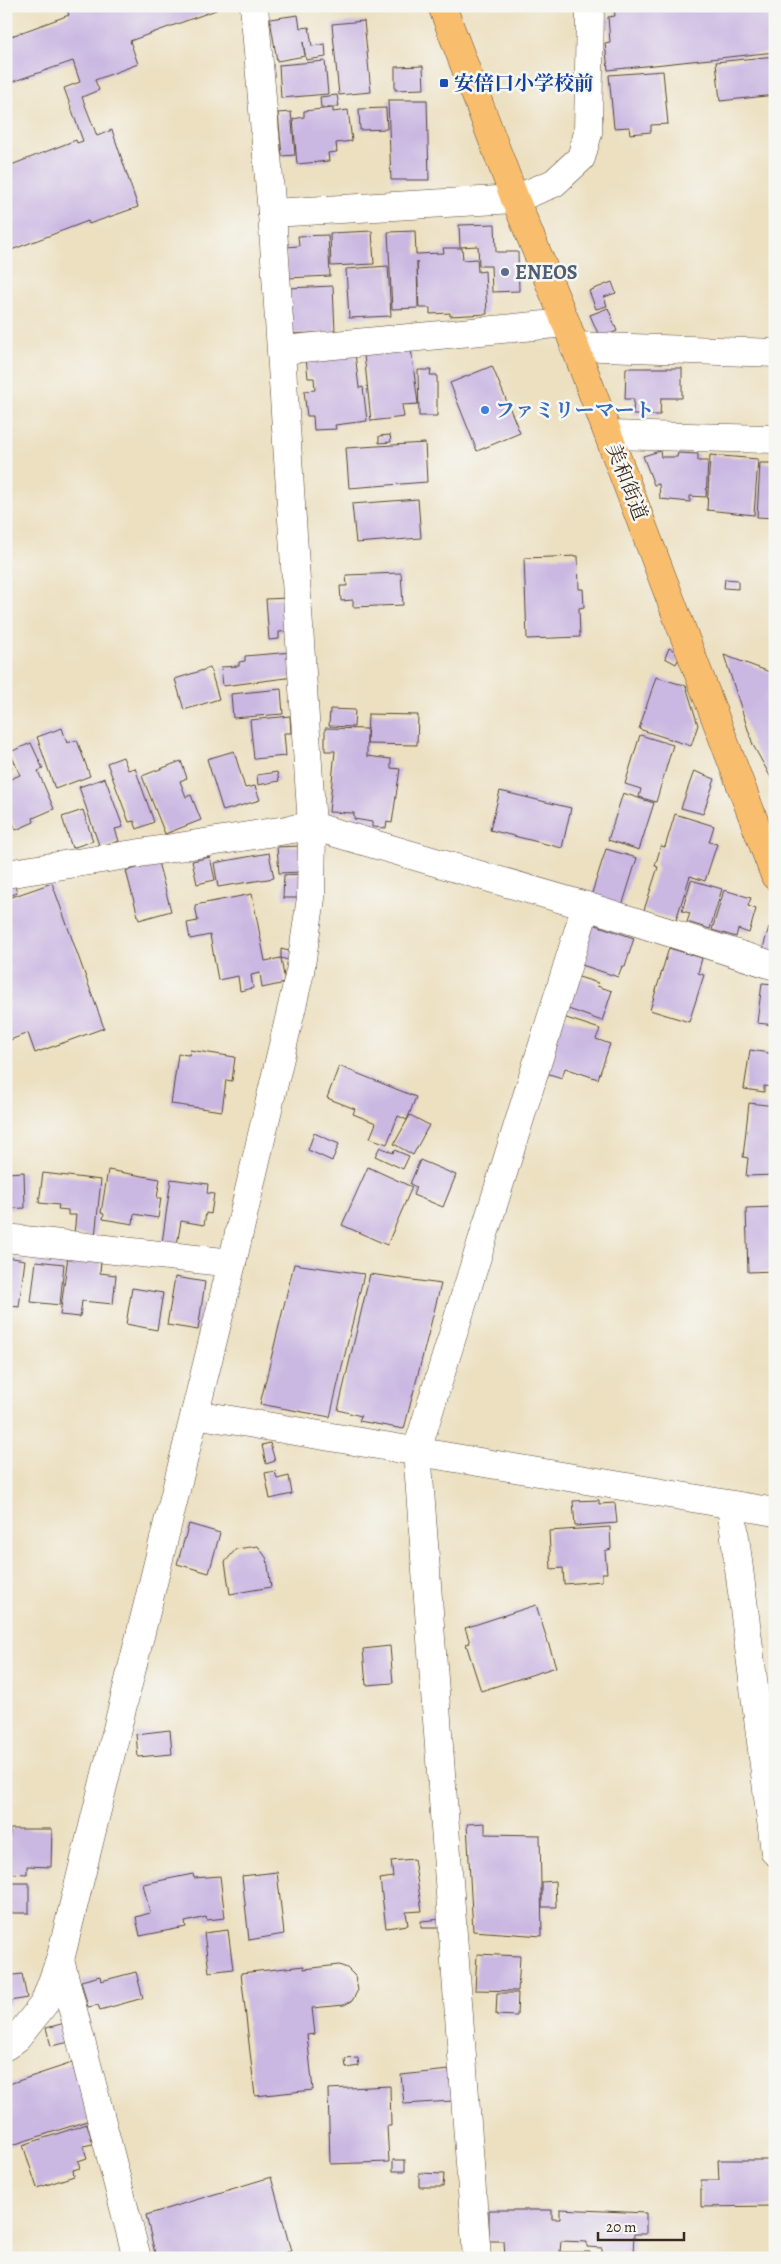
<svg xmlns="http://www.w3.org/2000/svg" width="781" height="2264" viewBox="0 0 781 2264" font-family="Alegreya,'Noto Serif JP',serif">
	<style>
		.building { fill: #cbb8e2 }
		.lines { fill: none; stroke-linecap: round; stroke-linejoin: round }
		.street-casing { stroke: #564536; stroke-width: 29 }
		.primary-casing { stroke: #564536; stroke-width: 29 }
		.street { stroke: #fff; stroke-width: 28 }
		.primary { stroke: #f9be6d; stroke-width: 28 }
		.transit-dot { fill: #1a4fb4; stroke: #f6f6f2; stroke-width: 2 }
		.service-dot { fill: #5c6f8a; stroke: #f6f6f2; stroke-width: 2 }
		.shop-dot { fill: #3f7fe0; stroke: #f6f6f2; stroke-width: 2 }
		.labels { text-anchor: middle; dominant-baseline: central; stroke-width: 5; stroke-linejoin: round; paint-order: stroke }
		.transit-label { font-size: 20px; font-weight: bold; fill: #164399; stroke: #f6f6f2; text-anchor: start }
		.service-label { font-size: 20px; font-weight: bold; fill: #4e5e75; stroke: #f6f6f2; text-anchor: start }
		.shop-label { font-size: 20px; font-weight: bold; fill: #366cbe; stroke: #f6f6f2; text-anchor: start }
		.street-label { font-size: 20px; fill: #3b2a1e; stroke: #f6f6f2 }
	</style>
	<rect width="100%" height="100%" fill="#f6f6f2"/>
	<filter id="ink" filterUnits="userSpaceOnUse"><feTurbulence type="fractalNoise" baseFrequency=".02" numOctaves="2"/><feDisplacementMap in="SourceGraphic" scale="10" xChannelSelector="R" yChannelSelector="G"/><feConvolveMatrix kernelMatrix="1 2 1 2 8 2 1 2 1" color-interpolation-filters="sRGB"/></filter>
	<filter id="wash" filterUnits="userSpaceOnUse"><feTurbulence type="fractalNoise" baseFrequency=".0096" numOctaves="4" result="noise"/><feDisplacementMap in="SourceGraphic" scale="20" xChannelSelector="R" yChannelSelector="G"/><feGaussianBlur stdDeviation="1.12" result="paint"/><feColorMatrix in="noise" values="0 0 0 0 0 0 0 0 0 0 0 0 0 0 0 0 0 1.4 0 .05"/><feComposite in="paint" operator="in"/></filter>
	<g filter="url(#wash)">
		<rect width="100%" height="100%" fill="#ece0c1"/>
		<g id="blocks">
			<!-- building -->
			<g class="building">
				<path d="M66,6H215L216,10L130,41L138,64L95,80L99,90L82,97L97,136L112,130L138,207L89,224L88,221L6,252V167L76,140L77,143L83,141L64,88L80,82L73,61L6,84V38L69,15Z"/>
				<path d="M614,6H775V52L608,70L605,43L610,42L608,17L615,16Z"/>
				<path d="M298,15L300,28L309,27L312,46L325,44L326,57L306,60L303,42L305,56L277,61L270,19Z"/>
				<path d="M364,21L371,92L339,95L332,24Z"/>
				<path d="M775,56V95L720,101L716,62Z"/>
				<path d="M325,61L328,94L281,98L279,65Z"/>
				<path d="M423,66L424,89L395,90V67Z"/>
				<path d="M663,71L668,124L651,125V132L630,134L629,127L614,128L609,75Z"/>
				<path d="M337,95L339,106L321,108L320,97Z"/>
				<path d="M388,100H427L429,180H391Z"/>
				<path d="M333,108V112L348,110L352,141L336,143L337,152L328,153L329,161L297,164L293,119L304,117V111Z"/>
				<path d="M386,108L387,129L360,130L359,109Z"/>
				<path d="M291,112L295,155L282,156L278,113Z"/>
				<path d="M495,224L496,252H518L519,291L492,292L491,266H479L478,246L460,247L459,225Z"/>
				<path d="M372,231L374,264L331,266L330,233Z"/>
				<path d="M415,231L416,254L444,253L443,248H462L463,260L477,259L478,272L485,271L487,314L450,316V313L430,314V308H419L417,261L418,308L392,309L388,232Z"/>
				<path d="M328,235L330,276L287,278L286,247L299,246L298,236Z"/>
				<path d="M388,266L391,316L349,318L346,269Z"/>
				<path d="M612,282L616,293L604,297L607,306L596,309L589,291Z"/>
				<path d="M333,286L335,332L290,334L288,288Z"/>
				<path d="M608,308L617,331L600,338L590,315Z"/>
				<path d="M411,348L418,404L402,405L404,417L371,421L364,354Z"/>
				<path d="M355,353L359,388L363,387L367,421L335,425L336,429L314,430L313,416H307L304,391L315,390L314,378H308L306,357Z"/>
				<path d="M492,366L520,433L477,451L450,383Z"/>
				<path d="M626,368H682V398H661L660,415H633L634,399H625Z"/>
				<path d="M418,370H431L430,375H437V416H419Z"/>
				<path d="M390,435L391,442L379,443V436Z"/>
				<path d="M425,443L427,482L349,488L346,448Z"/>
				<path d="M660,451L661,457H677L678,453L698,454V461H708L706,497L690,496V502L660,499L659,484L654,485L643,456Z"/>
				<path d="M710,455L758,459L754,515L707,510Z"/>
				<path d="M760,463H775V518L757,517Z"/>
				<path d="M418,499L421,538L356,543L352,504Z"/>
				<path d="M578,556L579,589H583L584,607L579,608L580,637L527,639L524,558Z"/>
				<path d="M401,573L403,605L353,607V600L341,601L340,586H347L346,575Z"/>
				<path d="M725,579L738,580V589L724,588Z"/>
				<path d="M288,598L291,631L279,632V639L269,640L266,599Z"/>
				<path d="M669,648L675,651L679,658L676,664L665,658Z"/>
				<path d="M292,652L294,677L223,686L221,667L239,666V662L245,661V656Z"/>
				<path d="M724,655L775,674V785L753,745Z"/>
				<path d="M210,668L219,699L184,710L175,679Z"/>
				<path d="M656,677L686,686L698,725L691,746L639,729Z"/>
				<path d="M281,689L283,714L233,718L231,694Z"/>
				<path d="M330,709L355,710L354,727L329,726Z"/>
				<path d="M368,714L418,715L417,745L367,744Z"/>
				<path d="M290,716L291,733H284L286,756L254,759L250,720Z"/>
				<path d="M62,728L67,743L77,740L90,776L55,789L37,737Z"/>
				<path d="M325,728L367,729V756L391,759V768L400,769L392,823L387,822L386,828L372,827V822L354,819V813L329,812L335,751H325Z"/>
				<path d="M640,735L673,745L656,802L639,797L641,789L625,784Z"/>
				<path d="M31,743L43,769L38,771L54,809L33,818L34,822L16,830L6,807V796L11,794L6,781L20,775L10,752Z"/>
				<path d="M234,751L245,788L255,786L260,800L223,811L207,759Z"/>
				<path d="M6,754L12,768L6,771Z"/>
				<path d="M123,757L128,770L135,768L154,822L137,829L134,821L129,822L107,763Z"/>
				<path d="M181,761L187,778L180,781L186,797L191,795L201,820L165,834L142,776Z"/>
				<path d="M694,771L715,779L703,814L681,808Z"/>
				<path d="M277,772L279,781L258,785L257,775Z"/>
				<path d="M105,778L123,827L115,829L119,841L100,848L79,787Z"/>
				<path d="M500,791L571,808L562,848L490,830Z"/>
				<path d="M623,793L654,803L639,850L608,840Z"/>
				<path d="M83,810L93,841L72,848L62,817Z"/>
				<path d="M675,814L714,826L709,842L717,844L705,881L690,876L676,920L644,910L658,867L655,866L661,846L665,847Z"/>
				<path d="M300,846L302,872L279,873L277,847Z"/>
				<path d="M606,849L637,858L622,906L591,896Z"/>
				<path d="M269,853L274,878L218,887L214,863Z"/>
				<path d="M210,857L215,880L197,884L192,861Z"/>
				<path d="M158,862L171,911L139,920L126,871Z"/>
				<path d="M301,874V898H283L284,875Z"/>
				<path d="M691,880L722,889L710,929L687,922L690,913L682,911Z"/>
				<path d="M52,883L104,1028L35,1053L28,1033L10,1040L6,1031V899Z"/>
				<path d="M15,885L17,893L6,897V887Z"/>
				<path d="M724,890L751,898L748,906L756,909L749,933L738,929L736,937L712,930Z"/>
				<path d="M252,894L265,961L281,958V949L293,952L291,961L281,958L285,983L262,988L260,973L251,975L253,988L240,991L238,976L218,980L210,935L190,939L187,923L198,921L195,905Z"/>
				<path d="M587,922L634,938L625,967L622,966L618,977L573,962Z"/>
				<path d="M769,927L775,928V951L763,948Z"/>
				<path d="M669,948L702,958L698,973L704,975L689,1022L650,1010Z"/>
				<path d="M566,973L598,983L597,986L612,991L602,1021L557,1005Z"/>
				<path d="M762,983L775,984V1025L757,1023Z"/>
				<path d="M554,1014L600,1029L596,1039L610,1044L598,1079L565,1068L562,1078L543,1072Z"/>
				<path d="M190,1050L235,1057L232,1081L226,1080L222,1111L171,1104L178,1054L189,1055Z"/>
				<path d="M750,1050L775,1054V1087L764,1086V1092L744,1089Z"/>
				<path d="M339,1066L416,1097L407,1120L398,1116L387,1144L370,1138L376,1123L353,1114L355,1109L327,1098Z"/>
				<path d="M749,1103L775,1106V1175L746,1176L748,1158L743,1157Z"/>
				<path d="M410,1115L429,1125L413,1155L394,1144Z"/>
				<path d="M314,1133L339,1144L332,1161L308,1150Z"/>
				<path d="M380,1147L393,1153L394,1150L409,1156L403,1169L375,1156Z"/>
				<path d="M420,1160L456,1175L443,1207L413,1195L416,1187L410,1184Z"/>
				<path d="M368,1167L412,1187L387,1245L342,1225Z"/>
				<path d="M108,1170L160,1179L157,1198H161L158,1218L134,1214L133,1224L103,1219L104,1214L101,1213Z"/>
				<path d="M24,1172L25,1208L6,1209V1173Z"/>
				<path d="M43,1173L101,1180L95,1237L74,1234L76,1215H68V1210L58,1209L59,1205L39,1203Z"/>
				<path d="M171,1179L208,1184L207,1193L214,1194L211,1214L206,1213L204,1225L181,1221L177,1245L162,1243Z"/>
				<path d="M775,1207V1271L748,1272L746,1208Z"/>
				<path d="M68,1256L101,1261L100,1273L116,1275L113,1304L82,1301L80,1317L60,1315Z"/>
				<path d="M6,1257L25,1260L19,1307L6,1305Z"/>
				<path d="M36,1261L64,1264L60,1305L31,1302Z"/>
				<path d="M294,1264L364,1274L330,1417L260,1404Z"/>
				<path d="M370,1274L441,1284L404,1429L359,1421L361,1416L338,1410Z"/>
				<path d="M175,1277L205,1282L198,1330L167,1325Z"/>
				<path d="M132,1288L163,1293L157,1330L126,1324Z"/>
				<path d="M270,1443L275,1461L266,1464L262,1445Z"/>
				<path d="M275,1471L277,1479L289,1476L292,1494L270,1499L265,1473Z"/>
				<path d="M599,1500V1504L615,1503L617,1523L575,1526L573,1501Z"/>
				<path d="M189,1524L220,1533L209,1573L177,1564Z"/>
				<path d="M610,1527L611,1549L605,1551L607,1573H602V1581L564,1584L563,1568L551,1569L549,1531Z"/>
				<path d="M258,1546L267,1559L271,1587L230,1594L225,1562L236,1549Z"/>
				<path d="M536,1605L556,1667L481,1691L466,1644L470,1643L465,1628Z"/>
				<path d="M390,1646L393,1683L366,1685L363,1649Z"/>
				<path d="M170,1730L172,1754L138,1757L136,1734Z"/>
				<path d="M485,1823V1834L540,1835L542,1936L473,1931L467,1824Z"/>
				<path d="M10,1829H52L51,1867L27,1866V1874L8,1873Z"/>
				<path d="M414,1859L422,1911L406,1912L408,1925L386,1928L380,1879L393,1877L391,1861Z"/>
				<path d="M277,1872L284,1934L249,1940L242,1876Z"/>
				<path d="M193,1874L194,1878L220,1876L225,1918L207,1920L206,1917L185,1922L186,1927L140,1936L136,1917L150,1913L143,1884Z"/>
				<path d="M555,1881L556,1907H542V1882Z"/>
				<rect x="6" y="1883" width="23" height="30"/>
				<path d="M443,1919L444,1928H421V1921Z"/>
				<path d="M228,1930L233,1969L209,1972L204,1933Z"/>
				<path d="M477,1954L520,1956L518,1991L475,1990Z"/>
				<path d="M339,1965L347,1968L355,1976L358,1990L352,2001L344,2005L312,2008L315,2034L307,2035L313,2090L255,2096L241,1973L304,1966V1969Z"/>
				<path d="M136,1972L143,1998L100,2010L98,2005L88,2007L81,1981L100,1976L101,1981Z"/>
				<path d="M22,1974L27,1998L10,2001L11,2005L6,2006V1976Z"/>
				<path d="M497,1993H518L517,2016L496,2015Z"/>
				<path d="M65,2023L70,2042L51,2046L46,2028Z"/>
				<path d="M358,2058L359,2066L346,2068L345,2059Z"/>
				<path d="M72,2063L90,2120L6,2147V2085Z"/>
				<path d="M449,2070L452,2101L404,2104L401,2075Z"/>
				<path d="M390,2086L391,2126H387L389,2162L330,2164L328,2089Z"/>
				<path d="M87,2124L93,2144L83,2146L87,2158L78,2161L80,2168L73,2170L74,2176L37,2188L23,2145Z"/>
				<rect x="393" y="2160" width="12" height="11"/>
				<path d="M718,2160H775V2206L701,2207V2180H719Z"/>
				<path d="M419,2173L444,2174L443,2187H419Z"/>
				<path d="M271,2177L291,2251L270,2258H156L146,2215Z"/>
				<path d="M560,2209L646,2213V2234H634L633,2254L602,2252V2248L587,2247V2242L561,2241L560,2252H590V2258H505L504,2241H489V2210H552V2219H560Z"/>
			</g>
		</g>
	</g>
	<g filter="url(#ink)">
		<use href="#blocks" fill-opacity="0" stroke="#564536" stroke-width="1"/>
		<g class="lines">
			<defs>
				<g id="street">
					<path d="M272,213L515,199L554,183L581,158L588,133L590,6"/>
					<path d="M574,346L775,353"/>
					<path d="M282,350L566,323"/>
					<path d="M609,435L775,439"/>
					<path d="M6,874L312,826L586,906L775,966"/>
					<path d="M6,1238L232,1263"/>
					<path d="M195,1414L775,1512"/>
					<path d="M731,1506L775,1852"/>
					<path d="M60,1960L137,2258"/>
					<path d="M6,2046L17,2038L44,2004L60,1960L232,1263L300,972L311,898L312,826L272,213L254,6"/>
					<path d="M477,2258L417,1450L586,906"/>
				</g>
				<path id="primary" d="M442,6L515,199L566,323L775,876"/>
			</defs>
			<!-- street casing -->
			<use href="#street" class="street-casing"/>
			<!-- primary casing -->
			<use href="#primary" class="primary-casing"/>
			<!-- street -->
			<use href="#street" class="street"/>
			<!-- primary -->
			<use href="#primary" class="primary"/>
		</g>
	</g>
	<!-- markers -->
	<rect class="transit-dot" x="439" y="78" width="10" height="10" rx="2.5"/>
	<circle class="service-dot" cx="505" cy="272" r="5"/>
	<circle class="shop-dot" cx="485" cy="410" r="5"/>
	<g class="labels">
		<!-- transit labels -->
		<g class="transit-label">
			<text x="454" y="83">安倍口小学校前</text>
		</g>
		<!-- service labels -->
		<g class="service-label">
			<text x="515" y="272">ENEOS</text>
		</g>
		<!-- shop labels -->
		<g class="shop-label">
			<text x="495" y="410">ファミリーマート</text>
		</g>
		<!-- street labels -->
		<g class="street-label">
			<text transform="translate(627 482) rotate(69)">美和街道</text>
		</g>
	</g>
	<!-- margin -->
	<rect width="781" height="2264" fill="none" stroke="#f6f6f2" stroke-width="25"/>
	<!-- scale -->
	<path d="M598 2232v8h86v-8" fill="none" stroke="#3b2a1e" stroke-width="2.5"/>
	<text x="606" y="2232" font-size="15" fill="#3b2a1e" stroke="#f6f6f2" stroke-width="4" paint-order="stroke">20 m</text>
</svg>
